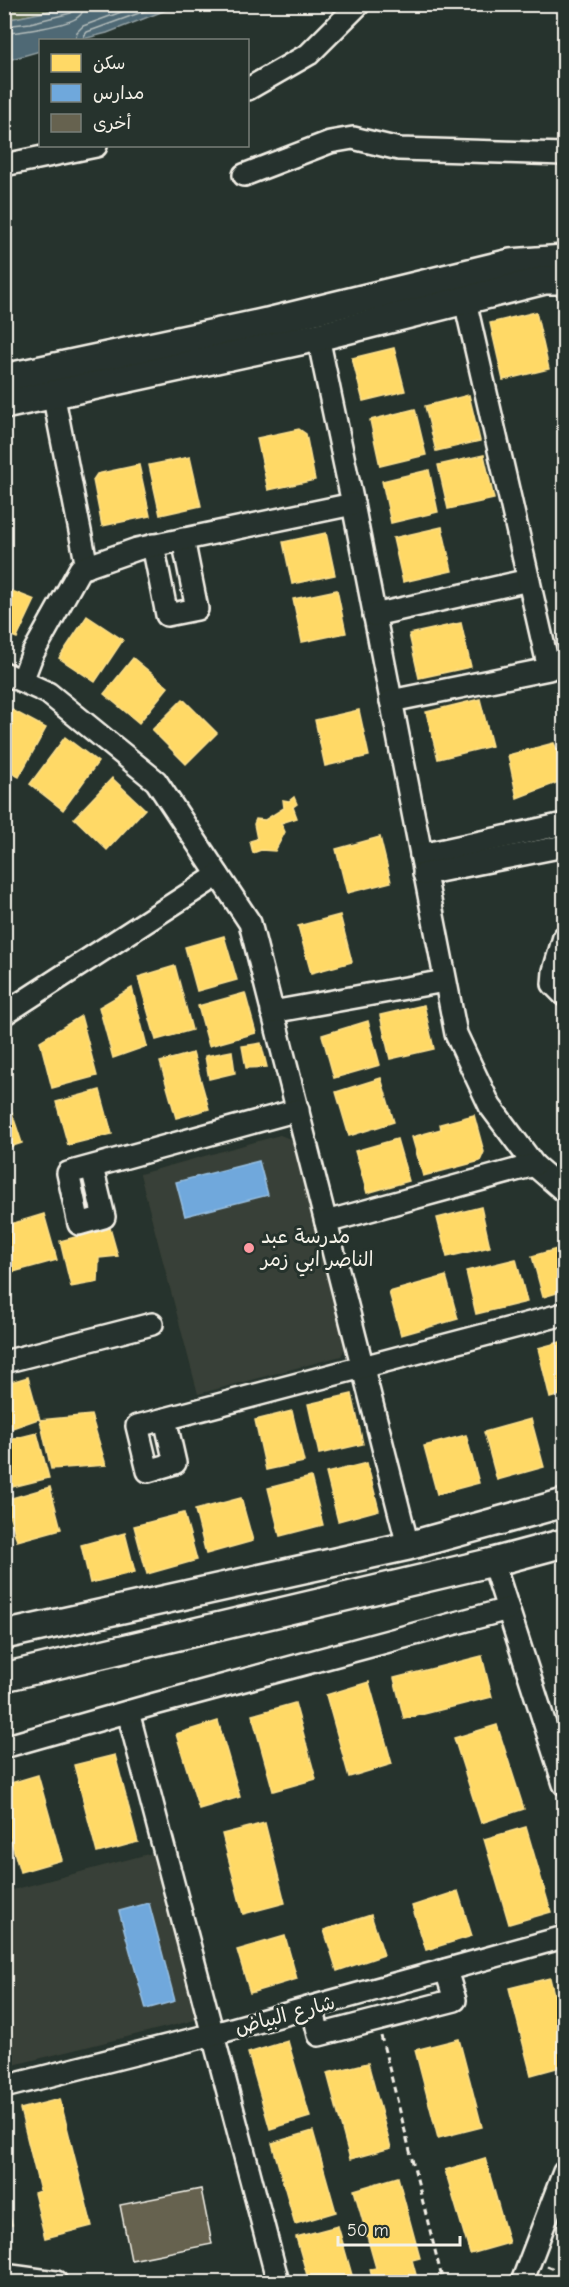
<svg xmlns="http://www.w3.org/2000/svg" width="569" height="2287" viewBox="0 0 569 2287" font-family="'Comic Neue','Playpen Sans Arabic',sans-serif">
	<style>
		.built { fill: #394137 }
		.green { fill: #5c6c4e; stroke: #a8ae9b; stroke-width: 1.5 }
		.water { fill: #4f6974; stroke: #919fa2; stroke-width: 1.5 }
		.homes { fill: #ffd966; stroke: #fce08d; stroke-width: 1.5 }
		.schools { fill: #6fa8dc; stroke: #97bee0; stroke-width: 1.5 }
		.lines { fill: none; stroke-linecap: round; stroke-linejoin: round }
		.shore { stroke: #b2bbba; stroke-width: 1.5 }
		.building { fill: #66624f; stroke: #f4f1e8; stroke-width: 1.5 }
		.minor-casing { stroke: #f4f1e8; stroke-width: 26 }
		.major-casing { stroke: #f4f1e8; stroke-width: 32 }
		.path { stroke: #f4f1e8; stroke-width: 3; stroke-dasharray: 6 4.5; stroke-linecap: butt }
		.minor { stroke: #26332d; stroke-width: 21 }
		.major { stroke: #26332d; stroke-width: 27 }
		.poi-dot { fill: #ff9aa2; stroke: #26332d; stroke-width: 2 }
		.labels { text-anchor: middle; dominant-baseline: central; stroke-width: 6; stroke-linejoin: round; paint-order: stroke }
		.poi-label { font-size: 20px; fill: #f4f1e8; stroke: #26332d; text-anchor: start }
		.street-label { font-size: 20px; fill: #f4f1e8; stroke: #26332d }
	</style>
	<rect width="100%" height="100%" fill="#26332d"/>
	<filter id="ink" filterUnits="userSpaceOnUse"><feTurbulence type="fractalNoise" baseFrequency=".0167" numOctaves="2"/><feDisplacementMap in="SourceGraphic" scale="12" xChannelSelector="R" yChannelSelector="G"/><feConvolveMatrix kernelMatrix="1 2 1 2 8 2 1 2 1" color-interpolation-filters="sRGB"/></filter>
	<g filter="url(#ink)">
		<!-- built -->
		<g class="built">
			<path d="M280,1135L295,1141L346,1346L341,1356L198,1394L140,1174Z"/>
			<path d="M156,1852L198,2012L195,2020L5,2067V1892Z"/>
		</g>
		<!-- green -->
		<path class="green" d="M4,5H80L5,20Z"/>
		<!-- water -->
		<path class="water" d="M80,5V4L179,5L107,33L79,40H40V51L5,61V20Z"/>
		<!-- homes -->
		<g class="homes">
			<path d="M536,312L549,369L503,380L490,323Z"/>
			<path d="M394,348L405,391L363,401L352,358Z"/>
			<path d="M469,395L480,441L436,451L425,406Z"/>
			<path d="M415,409L426,455L380,466L370,420Z"/>
			<path d="M299,429L306,434L315,480L268,490L257,438Z"/>
			<path d="M484,455L494,499L448,509L438,465Z"/>
			<path d="M190,457L201,506L160,515L149,465Z"/>
			<path d="M139,465L150,516L102,526L93,480L97,474Z"/>
			<path d="M429,470L438,512L391,523L382,481Z"/>
			<path d="M442,527L452,571L403,582L393,538Z"/>
			<path d="M326,533L335,575L292,584L283,542Z"/>
			<path d="M4,588L35,600L17,638L4,633Z"/>
			<path d="M337,590L346,633L302,642L293,599Z"/>
			<path d="M87,616L123,640L95,682L59,658Z"/>
			<path d="M461,623L471,667L419,678L409,634Z"/>
			<path d="M133,658L168,687L139,723L104,694Z"/>
			<path d="M183,699L217,733L186,764L152,730Z"/>
			<path d="M480,699L492,746L438,759L426,712Z"/>
			<path d="M12,710L46,728L19,777L4,769V725Z"/>
			<path d="M359,710L369,756L325,766L315,720Z"/>
			<path d="M65,737L98,762L63,810L30,784Z"/>
			<path d="M554,743L564,762V780L517,798L508,755Z"/>
			<path d="M112,778L145,809L107,850L74,818Z"/>
			<path d="M294,797L297,804L293,807L297,818L281,823L285,832L275,851L261,850L253,853L250,841L257,839L254,824L256,819L265,820L284,808L283,800L289,801Z"/>
			<path d="M380,837L391,882L347,893L336,849Z"/>
			<path d="M340,915L352,962L311,973L298,926Z"/>
			<path d="M224,936L237,980L197,991L185,947Z"/>
			<path d="M175,966L192,1030L156,1040L138,977Z"/>
			<path d="M132,988L147,1046L113,1058L99,1007Z"/>
			<path d="M245,993L256,1033L209,1046L198,1006Z"/>
			<path d="M424,1005L434,1049L390,1059L380,1015Z"/>
			<path d="M81,1016L97,1076L52,1088L40,1041Z"/>
			<path d="M368,1021L380,1065L334,1078L322,1035Z"/>
			<path d="M261,1043L267,1067L246,1068L242,1046Z"/>
			<path d="M232,1051L235,1073L209,1079L205,1056Z"/>
			<path d="M193,1053L209,1109L176,1118L160,1062Z"/>
			<path d="M381,1078L394,1122L349,1136L336,1092Z"/>
			<path d="M4,1089L22,1143L4,1149Z"/>
			<path d="M100,1090L112,1134L68,1145L56,1102Z"/>
			<path d="M474,1115L484,1152L480,1161L423,1176L412,1137L441,1129L440,1124Z"/>
			<path d="M397,1139L409,1181L367,1193L355,1151Z"/>
			<path d="M481,1207L490,1247L447,1257L437,1218Z"/>
			<path d="M44,1214L57,1260L13,1272L4,1242V1226Z"/>
			<path d="M110,1228L118,1256L99,1258L98,1282L71,1287L60,1241Z"/>
			<path d="M564,1247V1291L543,1297L532,1256Z"/>
			<path d="M516,1259L527,1302L476,1314L466,1271Z"/>
			<path d="M446,1276L458,1319L401,1335L389,1292Z"/>
			<path d="M564,1341V1394L550,1398L538,1348Z"/>
			<path d="M28,1377L40,1420L38,1419L4,1431V1384Z"/>
			<path d="M352,1394L363,1444L319,1454L308,1404Z"/>
			<path d="M292,1411L304,1462L266,1470L255,1420Z"/>
			<path d="M91,1415L106,1465L51,1469L40,1420Z"/>
			<path d="M531,1419L544,1467L497,1480L484,1432Z"/>
			<path d="M37,1433L49,1478L4,1489V1441Z"/>
			<path d="M466,1435L479,1483L437,1494L424,1446Z"/>
			<path d="M367,1463L379,1510L338,1521L326,1473Z"/>
			<path d="M311,1477L323,1525L280,1536L268,1488Z"/>
			<path d="M50,1487L61,1529L17,1541L5,1500Z"/>
			<path d="M241,1498L253,1541L206,1554L195,1510Z"/>
			<path d="M184,1513L197,1560L147,1574L134,1526Z"/>
			<path d="M125,1533L135,1572L90,1583L81,1545Z"/>
			<path d="M482,1656L492,1697L404,1719L394,1678Z"/>
			<path d="M369,1682L392,1764L349,1777L326,1695Z"/>
			<path d="M295,1703L316,1779L273,1791L252,1715Z"/>
			<path d="M218,1721L240,1797L199,1809L176,1734Z"/>
			<path d="M497,1725L524,1809L481,1823L454,1738Z"/>
			<path d="M115,1755L138,1842L97,1853L74,1765Z"/>
			<path d="M38,1775L62,1860L20,1872L4,1817V1785Z"/>
			<path d="M265,1823L285,1903L243,1914L222,1834Z"/>
			<path d="M526,1827L551,1912L509,1924L484,1839Z"/>
			<path d="M458,1891L472,1936L426,1950L412,1906Z"/>
			<path d="M371,1915L384,1955L337,1971L324,1930Z"/>
			<path d="M285,1936L297,1979L250,1993L237,1950Z"/>
			<path d="M550,1978L564,2036V2066L531,2075L509,1988Z"/>
			<path d="M459,2039L482,2127L438,2138L415,2050Z"/>
			<path d="M288,2041L310,2117L270,2129L248,2053Z"/>
			<path d="M368,2063L391,2148L350,2159L327,2073Z"/>
			<path d="M60,2099L92,2226L45,2238L34,2193L40,2191L20,2109Z"/>
			<path d="M313,2131L336,2212L295,2224L272,2143Z"/>
			<path d="M485,2158L509,2243L470,2254L445,2170Z"/>
			<path d="M398,2177L420,2258L412,2260L418,2282H373L370,2269L376,2268L354,2190Z"/>
			<path d="M4,2193L12,2225L4,2227Z"/>
			<path d="M338,2226L354,2282H309L296,2237Z"/>
		</g>
		<!-- schools -->
		<g class="schools">
			<path d="M259,1161L268,1195L185,1216L176,1182Z"/>
			<path d="M149,1903L175,2001L146,2009L119,1911Z"/>
		</g>
		<g class="lines">
			<!-- shore -->
			<g class="shore">
				<path d="M4,26L30,23L71,13L75,10L76,4"/>
				<path d="M4,33C18,33 69,25 78,17C83,14 83,10 83,4"/>
				<path d="M75,40L77,32L83,26L143,4"/>
				<path d="M83,40L84,36L87,32L164,4"/>
			</g>
		</g>
		<!-- building -->
		<path class="building" d="M201,2189L212,2244L131,2260L120,2205Z"/>
		<g class="lines">
			<defs>
				<g id="minor">
					<path d="M248,89L309,54L359,4"/>
					<path d="M4,165L96,146"/>
					<path d="M244,175L330,142L353,138L399,149L564,154"/>
					<path d="M318,337L353,504L456,1034L490,1106L534,1165L564,1191"/>
					<path d="M53,393L87,567"/>
					<path d="M153,545L167,615L197,609L183,539"/>
					<path d="M374,615L529,580"/>
					<path d="M4,673L48,693L156,781L250,923L408,1546"/>
					<path d="M22,681L32,655L80,569L137,549L353,504"/>
					<path d="M391,701L549,669L465,301"/>
					<path d="M421,855L564,824"/>
					<path d="M424,874L564,846"/>
					<path d="M564,937L554,971L553,984L564,995"/>
					<path d="M272,1012L445,981"/>
					<path d="M4,1014L218,875"/>
					<path d="M92,1167L104,1217L79,1224L68,1173L298,1110"/>
					<path d="M326,1222L534,1165"/>
					<path d="M4,1362L152,1324"/>
					<path d="M165,1419L175,1463L148,1471L137,1426L165,1419L564,1314"/>
					<path d="M493,1562L564,1784"/>
					<path d="M128,1712L278,2282"/>
					<path d="M4,1747L155,1704L508,1609"/>
					<path d="M312,2007L319,2035L455,2000L446,1970"/>
					<path d="M4,2087L214,2034L564,1937"/>
					<path d="M4,2275L56,2282"/>
					<path d="M522,2282L564,2172"/>
				</g>
				<g id="major">
					<path d="M4,378L267,322L510,263L564,259"/>
					<path d="M4,405L318,337L545,280H564"/>
					<path d="M4,1635L408,1546L564,1503"/>
					<path d="M4,1677L493,1562L564,1543"/>
				</g>
			</defs>
			<!-- minor casing -->
			<use href="#minor" class="minor-casing"/>
			<!-- major casing -->
			<use href="#major" class="major-casing"/>
			<!-- path -->
			<g class="path">
				<path d="M381,2036L443,2282"/>
				<path d="M547,2266L564,2273"/>
			</g>
			<!-- minor -->
			<use href="#minor" class="minor"/>
			<!-- major -->
			<use href="#major" class="major"/>
		</g>
	</g>
	<!-- markers -->
	<circle class="poi-dot" cx="249" cy="1248" r="6"/>
	<g class="labels">
		<!-- poi labels -->
		<g class="poi-label">
			<text x="261" y="1236">مدرسة عبد<tspan x="261" dy="23">الناصر ابي زمر</tspan></text>
		</g>
		<!-- street labels -->
		<g class="street-label">
			<text transform="translate(285 2015) rotate(-15)">شارع البياض</text>
		</g>
	</g>
	<!-- margin -->
	<rect width="569" height="2287" fill="none" stroke="#26332d" stroke-width="24"/>
	<rect x="12" y="12" width="545" height="2263" fill="none" stroke="#f4f1e8" stroke-width="2" filter="url(#ink)"/>
	<!-- legend -->
	<rect x="39" y="39" width="210" height="108" fill="#26332d" stroke="#787f78" stroke-width="1.5"/>
	<rect x="51" y="54" width="30" height="18" fill="#ffd966" stroke="#787f78" stroke-width="1.5"/>
	<text x="93" y="69" font-size="18" fill="#f4f1e8">سكن</text>
	<rect x="51" y="84" width="30" height="18" fill="#6fa8dc" stroke="#787f78" stroke-width="1.5"/>
	<text x="93" y="99" font-size="18" fill="#f4f1e8">مدارس</text>
	<rect x="51" y="114" width="30" height="18" fill="#66624f" stroke="#787f78" stroke-width="1.5"/>
	<text x="93" y="129" font-size="18" fill="#f4f1e8">أخرى</text>
	<!-- scale -->
	<path d="M338 2236v9h122v-9" fill="none" stroke="#f4f1e8" stroke-width="3"/>
	<text x="347" y="2236" font-size="18" fill="#f4f1e8" stroke="#26332d" stroke-width="4.5" paint-order="stroke">50 m</text>
</svg>
